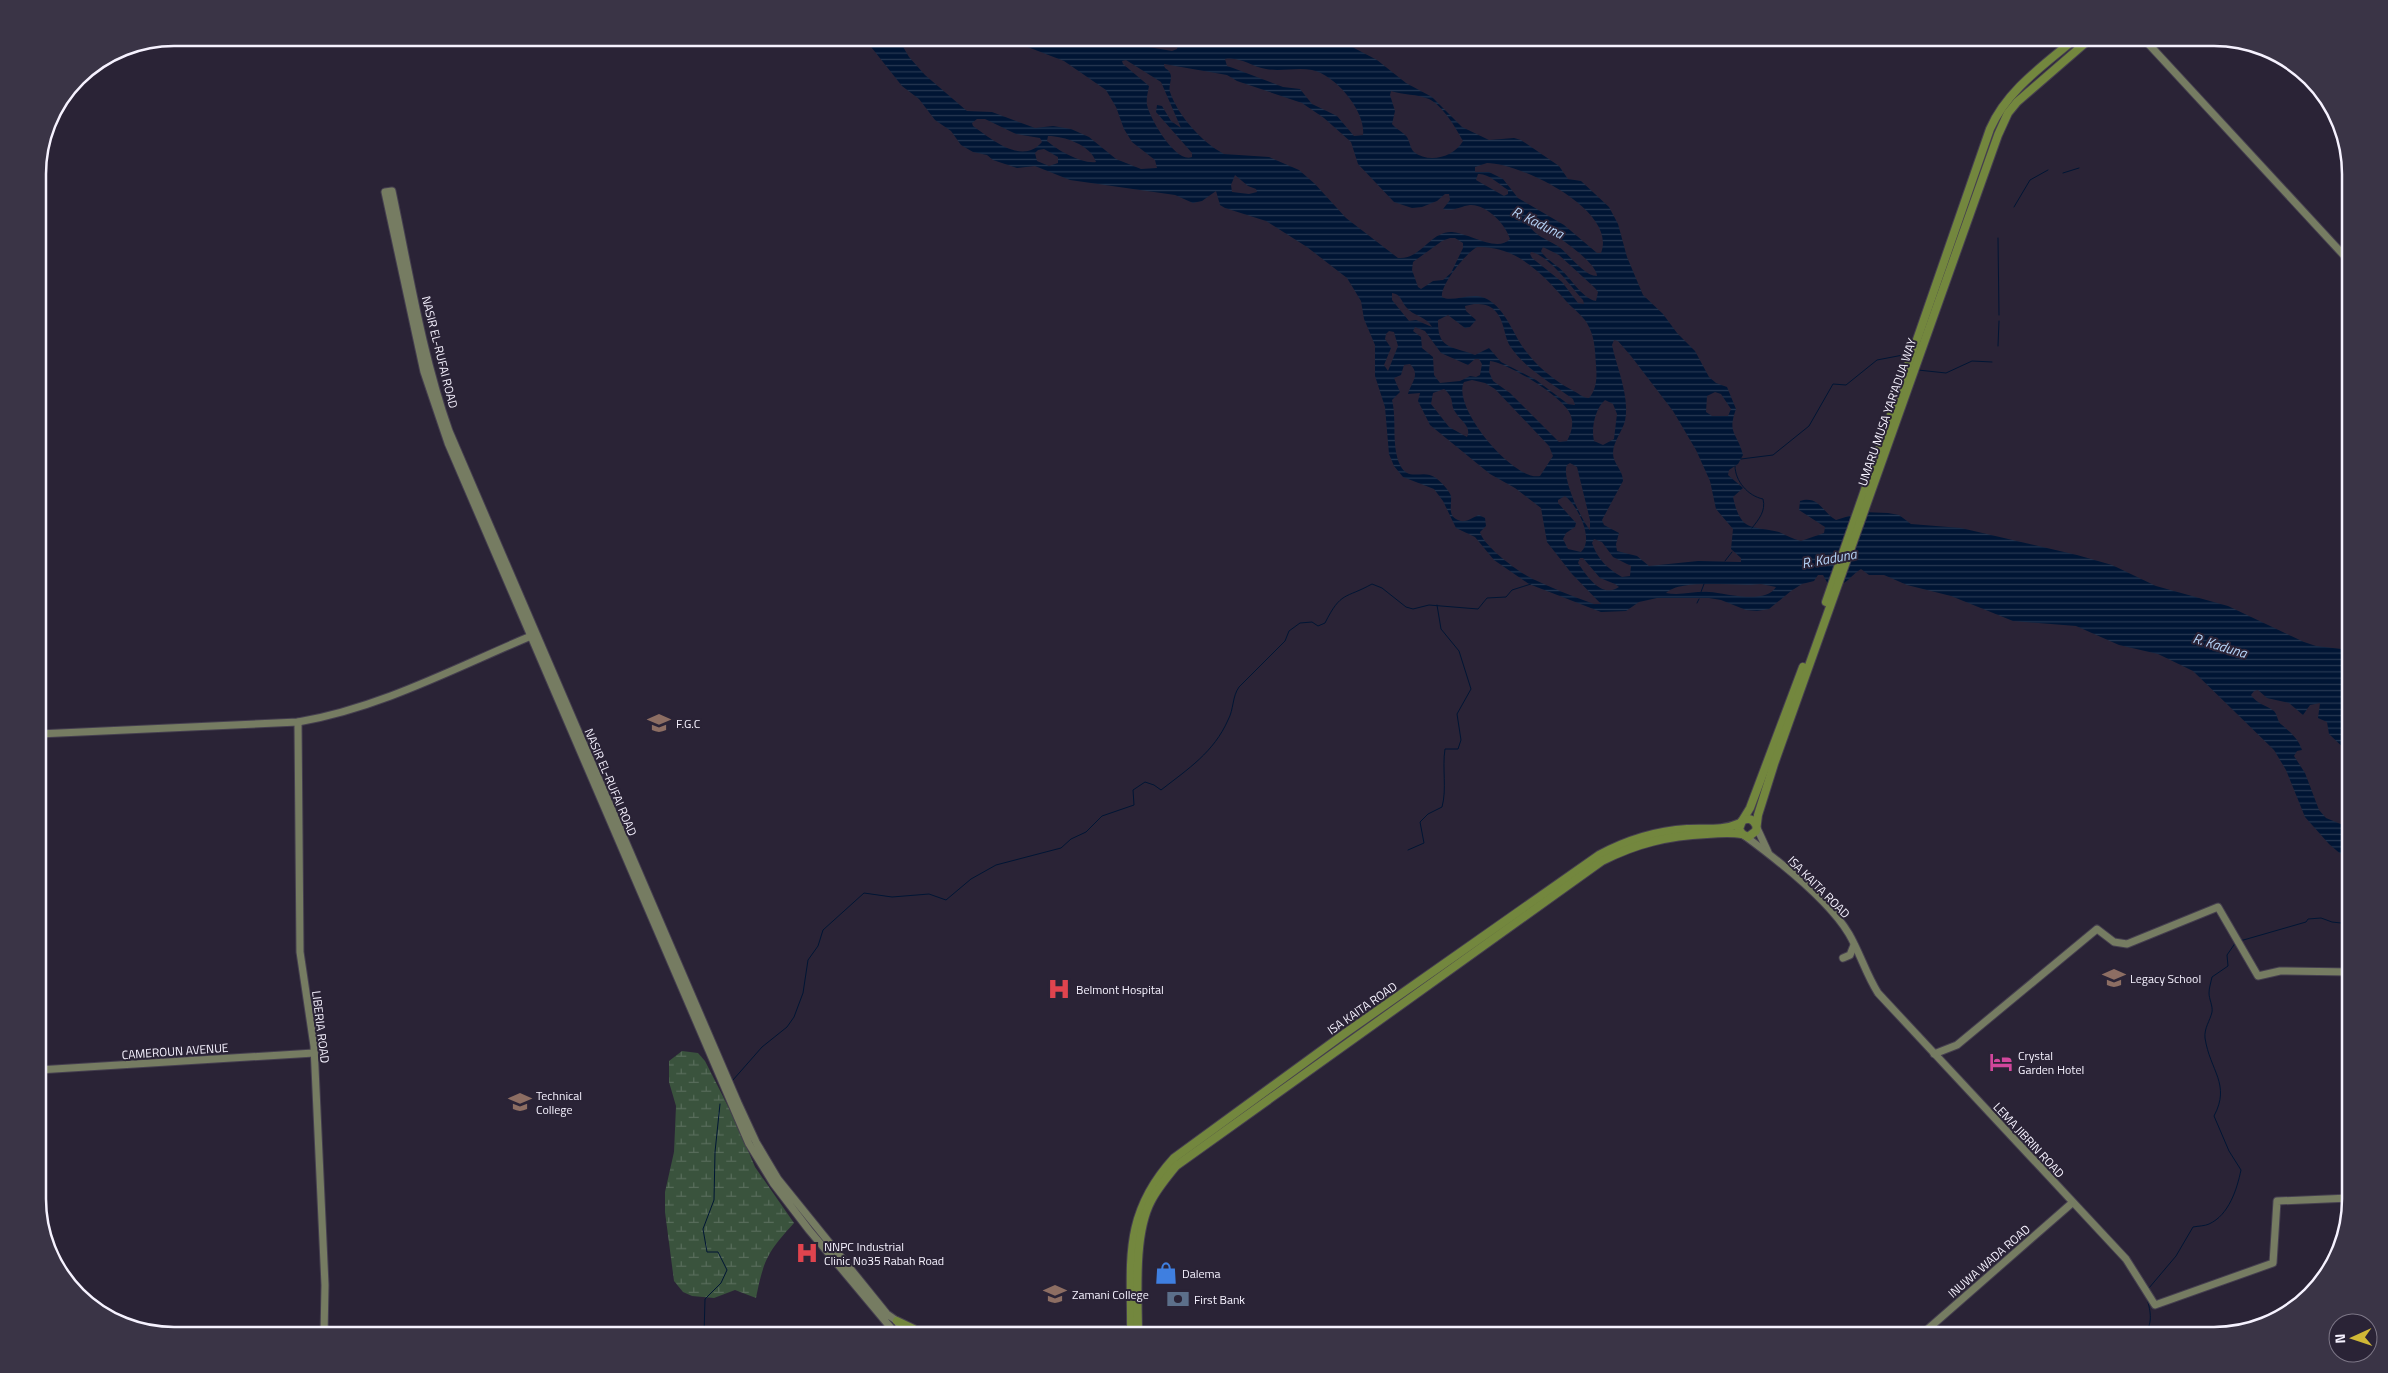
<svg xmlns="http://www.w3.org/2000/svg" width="2388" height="1373" viewBox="0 0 2388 1373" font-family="'Titillium Web',sans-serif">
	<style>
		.wetland { fill: url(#wetland-marsh) }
		.water { fill: url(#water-rules); fill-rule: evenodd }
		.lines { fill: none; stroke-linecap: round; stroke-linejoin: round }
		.stream { stroke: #001534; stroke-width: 1 }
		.secondary-casing { stroke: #453f4f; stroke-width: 9 }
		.primary-casing { stroke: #453f4f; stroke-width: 10 }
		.secondary { stroke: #767c62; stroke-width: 7 }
		.primary { stroke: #73873e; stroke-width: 8 }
		.labels { text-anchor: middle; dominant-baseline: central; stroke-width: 4; stroke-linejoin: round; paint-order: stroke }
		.street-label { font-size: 12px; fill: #f6f2ff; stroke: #2a2336 }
		.poi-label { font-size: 12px; fill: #f6f2ff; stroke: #2a2336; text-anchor: start }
		.water-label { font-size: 14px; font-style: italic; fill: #b5d3f7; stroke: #2a2336 }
		.rim { fill: none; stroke: #f6f2ff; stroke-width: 2.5 }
	</style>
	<defs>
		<pattern id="wetland-marsh" width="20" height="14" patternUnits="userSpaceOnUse" patternTransform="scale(1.25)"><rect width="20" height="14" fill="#3a533d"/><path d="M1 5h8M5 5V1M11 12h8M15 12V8" fill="none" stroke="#576c5a"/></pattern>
		<pattern id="water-rules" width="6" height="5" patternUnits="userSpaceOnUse" patternTransform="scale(1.25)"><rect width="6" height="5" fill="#001534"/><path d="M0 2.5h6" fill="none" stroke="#263852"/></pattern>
	</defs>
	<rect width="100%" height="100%" fill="#2a2336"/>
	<!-- wetland -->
	<path class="wetland" d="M682,1051L698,1053L705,1061L737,1124L755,1167L794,1223C767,1253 764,1259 756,1298L735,1290L714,1298L692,1296L683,1292L674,1281L665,1212V1192L674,1152L676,1106L669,1082V1061Z"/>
	<!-- water -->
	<path class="water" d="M864,38H898L909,57L925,75L967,111L992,112L1035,128L1053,126L1071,129L1089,137L1116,159L1141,169L1157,168L1155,160L1132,142L1124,129L1116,107L1106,90L1064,61L1004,38H1125L1137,45L1172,51L1177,49L1178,45L1161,38H1335L1377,60L1406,83L1432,97L1462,127L1489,140L1514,138L1521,140L1559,166L1568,179L1581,181L1609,207L1618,224L1627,257L1643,295L1663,314L1677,333L1695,351L1709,377L1716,383L1727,387L1736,409C1727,434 1737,432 1743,455L1738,464L1729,470L1728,475L1743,488L1733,497C1741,533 1751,525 1779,532C1786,535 1793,539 1801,541L1824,533L1825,527L1799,510L1800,501C1819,495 1823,513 1836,520L1862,512L1888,513L1899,515L1911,524L1961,528L2077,555L2112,565L2156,586L2228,606L2304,642L2316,646L2350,650V754L2329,734L2327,722L2318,718L2320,703L2310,705L2303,715L2289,703L2267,698L2258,690L2254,691L2251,695C2257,704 2266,705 2274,711C2278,715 2277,722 2282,725C2290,732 2298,738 2302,750L2297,751L2294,756L2305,773L2319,810L2326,818L2348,827L2350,831V862L2329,844L2305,817L2286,770L2274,750L2193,671L2158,654L2119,645L2076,626L2013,621L1951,596L1907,585L1884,575H1869L1861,569C1847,578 1848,587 1828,584L1823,575H1818L1814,581L1802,584L1791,591L1769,609L1757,611L1746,610L1721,600L1709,598H1657L1639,602L1626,611L1601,612L1529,584L1494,560L1475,537L1456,528L1443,501L1434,489L1403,477L1394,466L1389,454L1385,407L1375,376V345L1364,319L1361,301L1347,278L1307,247L1266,221L1225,208L1220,205L1216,191L1202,201L1193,203L1175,195L1070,180L1035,166L1017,168L993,160L987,155L973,152L961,145L951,131L935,120L919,99L902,86ZM1225,59C1239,56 1253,67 1266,69C1281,72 1297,67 1312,70C1336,75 1366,112 1363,135L1354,136L1337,116L1312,104L1300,89L1283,87L1233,68L1227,66ZM1126,60L1161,82L1181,128L1171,121L1162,106L1157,105L1156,112L1192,153V157C1176,164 1150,119 1147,105C1146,98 1148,92 1149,86L1123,64L1122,61ZM1164,64L1227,75L1237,81L1302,103L1324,118L1351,142L1358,164L1394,202L1412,208L1422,207L1437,201L1445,194H1449L1450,200L1443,209C1453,212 1461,206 1470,205C1487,204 1506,225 1510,239C1497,253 1469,233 1452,232C1430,231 1421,260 1398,258L1346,218L1315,184L1299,170L1269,157L1224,154C1202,142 1178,116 1170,92C1168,86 1173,78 1170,73C1168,68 1164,70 1164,64ZM1391,91C1403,95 1417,94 1429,99C1443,106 1456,128 1463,141C1454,157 1429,164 1414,152C1410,148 1410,142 1407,137C1403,132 1396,129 1392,124L1395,111L1390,95ZM977,119H985L1016,134L1040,138L1042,142C1022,166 990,138 973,126L972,123ZM1048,136C1064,136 1091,145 1096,162C1082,164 1057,150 1047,141ZM1044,149L1058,157V163L1049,166L1037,161L1035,153L1038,150ZM1487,163C1520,163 1618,210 1601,253H1597L1564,225L1518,198L1503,179L1489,172H1475V167ZM1478,174C1488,173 1499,184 1508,190V194L1504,196L1476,180ZM1235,175L1248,186L1256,189L1257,192L1249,194L1232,192L1231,185ZM1529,223C1543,224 1597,261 1597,276C1584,276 1570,255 1559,247C1551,241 1530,234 1529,223ZM1450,238H1455L1463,243V248L1451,273L1443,280L1433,281L1421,289L1418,287L1412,270L1413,262L1442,241ZM1477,247C1515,245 1543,274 1566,301C1573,309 1585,317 1589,327C1595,339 1595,351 1596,365C1597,376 1597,389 1589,398C1583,398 1578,393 1572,390C1549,378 1527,358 1515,334C1509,323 1503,311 1493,303C1475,287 1455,304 1442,297C1440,285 1466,253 1477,247ZM1543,247L1559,255L1595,288L1598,292L1596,301C1582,299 1569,275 1558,267C1552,262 1545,258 1541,251ZM1531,252C1549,255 1571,287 1583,300L1584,304L1578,303L1562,282L1532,258L1530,254ZM1392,293C1401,294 1401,301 1406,307C1413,316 1426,316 1432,327L1416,320L1409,321L1392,300ZM1474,304C1480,304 1487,304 1492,308C1505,318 1503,334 1510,346C1524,368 1553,384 1573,399L1575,405L1568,404L1536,380L1501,362L1489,348L1475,355C1454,346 1437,351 1438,320L1448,315L1465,328L1470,327L1476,320L1466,311L1465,306ZM1415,327L1425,331L1441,353L1468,365L1475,359H1479L1482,364L1480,375L1476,377L1470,376L1460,381L1440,383L1434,375L1433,357L1422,348L1421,337L1413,331ZM1389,331L1394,332L1398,346L1388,371L1384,365L1391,348L1385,339L1386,334ZM1614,340L1618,341L1631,356L1673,411L1696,450L1710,481L1716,509L1733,529L1731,549L1741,558V562L1698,561L1649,566L1637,556L1617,551L1616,544L1619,533L1604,525L1602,520L1623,481C1623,470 1613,464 1613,453C1613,442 1622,432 1625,421C1630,396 1617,369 1612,345ZM1490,361C1508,363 1566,398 1571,416C1574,425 1571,433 1567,441L1559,442L1510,393L1493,381L1489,372ZM1410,364C1421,375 1411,382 1408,394L1420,393L1418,401L1430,425L1490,474L1515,488L1541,508L1547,542L1572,574L1601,604H1594C1574,597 1554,589 1535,580C1522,575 1483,546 1480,532L1486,526L1485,518L1479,515C1472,517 1466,524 1458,520C1447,516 1452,505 1451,496C1449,490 1441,482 1436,478C1423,468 1409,483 1400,465C1391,445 1397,420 1392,400L1400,392L1394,378L1401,375L1404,365ZM1472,380L1485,383L1495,389L1549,446L1553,456L1540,476C1514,482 1451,407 1464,382ZM1444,389C1456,399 1449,404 1456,413C1461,421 1472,427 1467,437L1449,427L1431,404L1433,393ZM1715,392L1721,394L1731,409L1728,416H1712L1706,412L1707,396ZM1605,400L1613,404L1617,414L1614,439L1603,445L1594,441C1591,428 1595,409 1605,400ZM1570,463L1577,467L1590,520V530C1581,520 1561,476 1567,465ZM1565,496C1577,505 1595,539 1581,552L1568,549L1563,539L1566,533L1575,527L1576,523L1558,503V500ZM1594,539L1602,542L1613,557L1631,566L1630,576L1622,577C1607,568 1598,560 1592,543ZM1580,558H1583L1600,578L1615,584L1619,587C1601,599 1587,576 1578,563ZM1761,584L1776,587C1765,605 1726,593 1709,592C1695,591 1680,596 1666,593C1681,578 1738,587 1761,584Z"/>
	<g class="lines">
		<!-- stream -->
		<g class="stream">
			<path d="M2063,173L2079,168"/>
			<path d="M2014,207L2030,180L2048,170"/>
			<path d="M1998,238L1999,315"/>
			<path d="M1998,346L1999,321"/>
			<path d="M1918,370L1946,373L1972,361L1992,362"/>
			<path d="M1741,459L1773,455L1809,426L1833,384L1846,385L1877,360L1903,355L1906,361"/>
			<path d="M1735,466C1735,481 1748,496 1763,499C1766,511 1759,519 1752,528"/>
			<path d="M1725,561L1732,552"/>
			<path d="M1701,592L1704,584"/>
			<path d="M1697,603L1699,599"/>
			<path d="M1408,850L1424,843L1420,822L1428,814L1442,807C1447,789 1442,768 1445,749H1458L1461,740L1457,714L1471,689L1459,651L1441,629L1437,605"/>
			<path d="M2240,941L2306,922L2308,919L2321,918L2332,922L2350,924"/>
			<path d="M733,1080L762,1047L787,1027L794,1017L803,993L808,960L818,946L823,930L864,893L892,897L929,894L946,900L971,879L996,865L1061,848L1071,839L1086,832L1102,816L1134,805L1133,790L1145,782L1154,785L1161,790C1188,769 1214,752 1228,720C1234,709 1232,697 1239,687L1285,641L1289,631L1300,623L1312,622L1318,626L1325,623C1341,591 1345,599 1372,584L1382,588L1406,607L1413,609L1429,605L1478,609L1487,598L1506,597L1512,590L1531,584"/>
			<path d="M2149,1288L2176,1256L2193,1227C2198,1226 2205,1226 2209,1224C2229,1215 2237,1189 2241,1170L2229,1151L2214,1116C2231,1084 2210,1071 2205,1038C2204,1028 2210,1021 2212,1012C2213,1006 2209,999 2209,993C2209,988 2211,982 2212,977L2228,966L2227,955L2236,942"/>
			<path d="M704,1335L705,1299L721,1283L727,1270L718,1252H707L703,1229L714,1200L715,1152L720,1104"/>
			<path d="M2144,1335C2153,1324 2151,1312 2147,1299"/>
		</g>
		<defs>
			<g id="secondary">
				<path d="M2143,38L2350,262"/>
				<path d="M298,722L300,952L314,1046L325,1285L324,1335"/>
				<path d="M38,734L298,722C380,708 455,668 531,636"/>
				<path d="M1757,828L1768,852"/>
				<path d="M1745,836C1779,861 1828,899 1849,934C1860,953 1866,974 1878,993L2126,1259L2155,1305L2273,1263L2277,1201L2350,1198"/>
				<path d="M1843,958L1850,955L1854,945"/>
				<path d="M1934,1054L1957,1045L2097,929L2114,942L2127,944L2218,907L2258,976L2280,971L2350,972"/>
				<path d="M38,1070L314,1053"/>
				<path d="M896,1334L809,1230L773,1183L749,1144L448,443L424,372L385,192L392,191C409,271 422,354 449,431L738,1103L756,1142L778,1179L887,1314L897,1321L904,1335"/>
				<path d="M1921,1335L2072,1203"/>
			</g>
			<g id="primary">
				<path d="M1826,602L1990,129C2007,90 2044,65 2076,38"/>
				<path d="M1742,821L1750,808L1803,667"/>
				<path d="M1756,825C1753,819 1748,817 1742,821L1739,829L1742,834L1748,837L1756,831L1758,815L1774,764L1998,135L2008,113L2017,102L2091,38"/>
				<path d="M897,1321L916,1330"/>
				<path d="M892,1332L895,1335"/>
				<path d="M909,1335L916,1330H1135"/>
				<path d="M1131,1335C1132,1264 1121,1216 1174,1158L1344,1034L1599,855C1627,840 1655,831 1687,829C1705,828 1723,831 1740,823"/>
				<path d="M1138,1335C1138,1297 1133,1235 1151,1201C1157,1189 1167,1177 1176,1166L1602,861C1637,843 1668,836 1707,834C1718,833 1730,832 1742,834"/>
			</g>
		</defs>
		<!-- secondary casing -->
		<use href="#secondary" class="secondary-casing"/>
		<!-- primary casing -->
		<use href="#primary" class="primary-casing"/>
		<!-- secondary -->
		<use href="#secondary" class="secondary"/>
		<!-- primary -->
		<use href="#primary" class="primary"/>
	</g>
	<!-- icons -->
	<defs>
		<symbol id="school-bare" viewBox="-9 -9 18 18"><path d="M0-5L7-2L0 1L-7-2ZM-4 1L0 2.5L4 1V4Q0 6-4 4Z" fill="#8d6e63" stroke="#2a2336" stroke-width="2.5" paint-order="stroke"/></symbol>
		<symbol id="hospital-bare" viewBox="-9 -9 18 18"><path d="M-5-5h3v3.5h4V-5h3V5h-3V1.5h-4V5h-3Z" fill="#e0444e" stroke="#2a2336" stroke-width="2.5" paint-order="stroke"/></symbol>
		<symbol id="hotel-bare" viewBox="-9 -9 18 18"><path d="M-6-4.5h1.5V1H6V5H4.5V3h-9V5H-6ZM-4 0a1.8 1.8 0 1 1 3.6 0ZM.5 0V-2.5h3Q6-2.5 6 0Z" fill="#d1479c" stroke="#2a2336" stroke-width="2.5" paint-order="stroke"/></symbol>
		<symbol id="university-bare" viewBox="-9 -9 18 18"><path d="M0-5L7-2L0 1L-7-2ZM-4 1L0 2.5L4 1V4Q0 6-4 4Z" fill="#8d6e63" stroke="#2a2336" stroke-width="2.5" paint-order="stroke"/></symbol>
		<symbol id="shop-bare" viewBox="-9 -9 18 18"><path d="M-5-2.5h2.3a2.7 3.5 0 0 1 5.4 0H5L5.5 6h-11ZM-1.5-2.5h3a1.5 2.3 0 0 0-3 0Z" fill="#3f7fe0" stroke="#2a2336" stroke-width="2.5" paint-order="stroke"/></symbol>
		<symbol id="bank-bare" viewBox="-9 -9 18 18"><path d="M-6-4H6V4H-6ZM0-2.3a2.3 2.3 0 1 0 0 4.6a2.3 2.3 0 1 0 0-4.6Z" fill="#5c6f8a" stroke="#2a2336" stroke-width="2.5" paint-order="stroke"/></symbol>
	</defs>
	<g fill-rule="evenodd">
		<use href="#school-bare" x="643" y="707" width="32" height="32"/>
		<use href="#school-bare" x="2098" y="962" width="32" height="32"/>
		<use href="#hospital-bare" x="1043" y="973" width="32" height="32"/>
		<use href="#hotel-bare" x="1985" y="1046" width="32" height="32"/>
		<use href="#university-bare" x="504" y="1086" width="32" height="32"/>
		<use href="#hospital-bare" x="791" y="1237" width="32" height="32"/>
		<use href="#shop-bare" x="1150" y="1257" width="32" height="32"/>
		<use href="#school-bare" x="1039" y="1278" width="32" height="32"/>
		<use href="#bank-bare" x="1162" y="1283" width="32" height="32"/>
	</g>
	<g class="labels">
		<!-- street labels -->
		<g class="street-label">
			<text transform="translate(440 352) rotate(76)">NASIR EL-RUFAI ROAD</text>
			<text transform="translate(1887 412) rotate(-71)">UMARU MUSA YAR'ADUA WAY</text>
			<text transform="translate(611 782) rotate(67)">NASIR EL-RUFAI ROAD</text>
			<text transform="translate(1819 887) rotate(45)">ISA KAITA ROAD</text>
			<text transform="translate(1362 1008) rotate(-35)">ISA KAITA ROAD</text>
			<text transform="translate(321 1027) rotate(83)">LIBERIA ROAD</text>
			<text transform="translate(175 1051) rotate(-4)">CAMEROUN AVENUE</text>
			<text transform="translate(2029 1140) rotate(47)">LEMA JIBRIN ROAD</text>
			<text transform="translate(1989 1261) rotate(-41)">INUWA WADA ROAD</text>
		</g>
		<!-- poi labels -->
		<g class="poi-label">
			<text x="676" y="723">F.G.C</text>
			<text x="2130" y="978">Legacy School</text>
			<text x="1076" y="989">Belmont Hospital</text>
			<text x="2018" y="1055">Crystal<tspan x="2018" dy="14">Garden Hotel</tspan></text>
			<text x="536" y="1095">Technical<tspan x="536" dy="14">College</tspan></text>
			<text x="824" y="1246">NNPC Industrial<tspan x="824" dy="14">Clinic No35 Rabah Road</tspan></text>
			<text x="1182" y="1273">Dalema</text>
			<text x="1072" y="1294">Zamani College</text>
			<text x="1194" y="1299">First Bank</text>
		</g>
		<!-- water labels -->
		<g class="water-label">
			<text transform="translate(1538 222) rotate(26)">R. Kaduna</text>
			<text transform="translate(1829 558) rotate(-10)">R. Kaduna</text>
			<text transform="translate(2220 645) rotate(17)">R. Kaduna</text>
		</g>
	</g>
	<!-- crop -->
	<path d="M0 0H2388V1373H0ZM174 46H2214A128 128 0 0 1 2342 174V1199A128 128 0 0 1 2214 1327H174A128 128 0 0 1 46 1199V174A128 128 0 0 1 174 46Z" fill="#3a3446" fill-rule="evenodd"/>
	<path class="rim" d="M174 46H2214A128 128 0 0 1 2342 174V1199A128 128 0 0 1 2214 1327H174A128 128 0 0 1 46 1199V174A128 128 0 0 1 174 46Z"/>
	<!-- north arrow -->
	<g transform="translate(2353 1338) rotate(267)"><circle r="24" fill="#2a2336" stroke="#7c7686"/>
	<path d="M0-4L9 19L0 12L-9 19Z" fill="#d0b836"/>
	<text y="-8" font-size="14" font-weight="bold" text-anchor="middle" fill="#f6f2ff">N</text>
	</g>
</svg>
